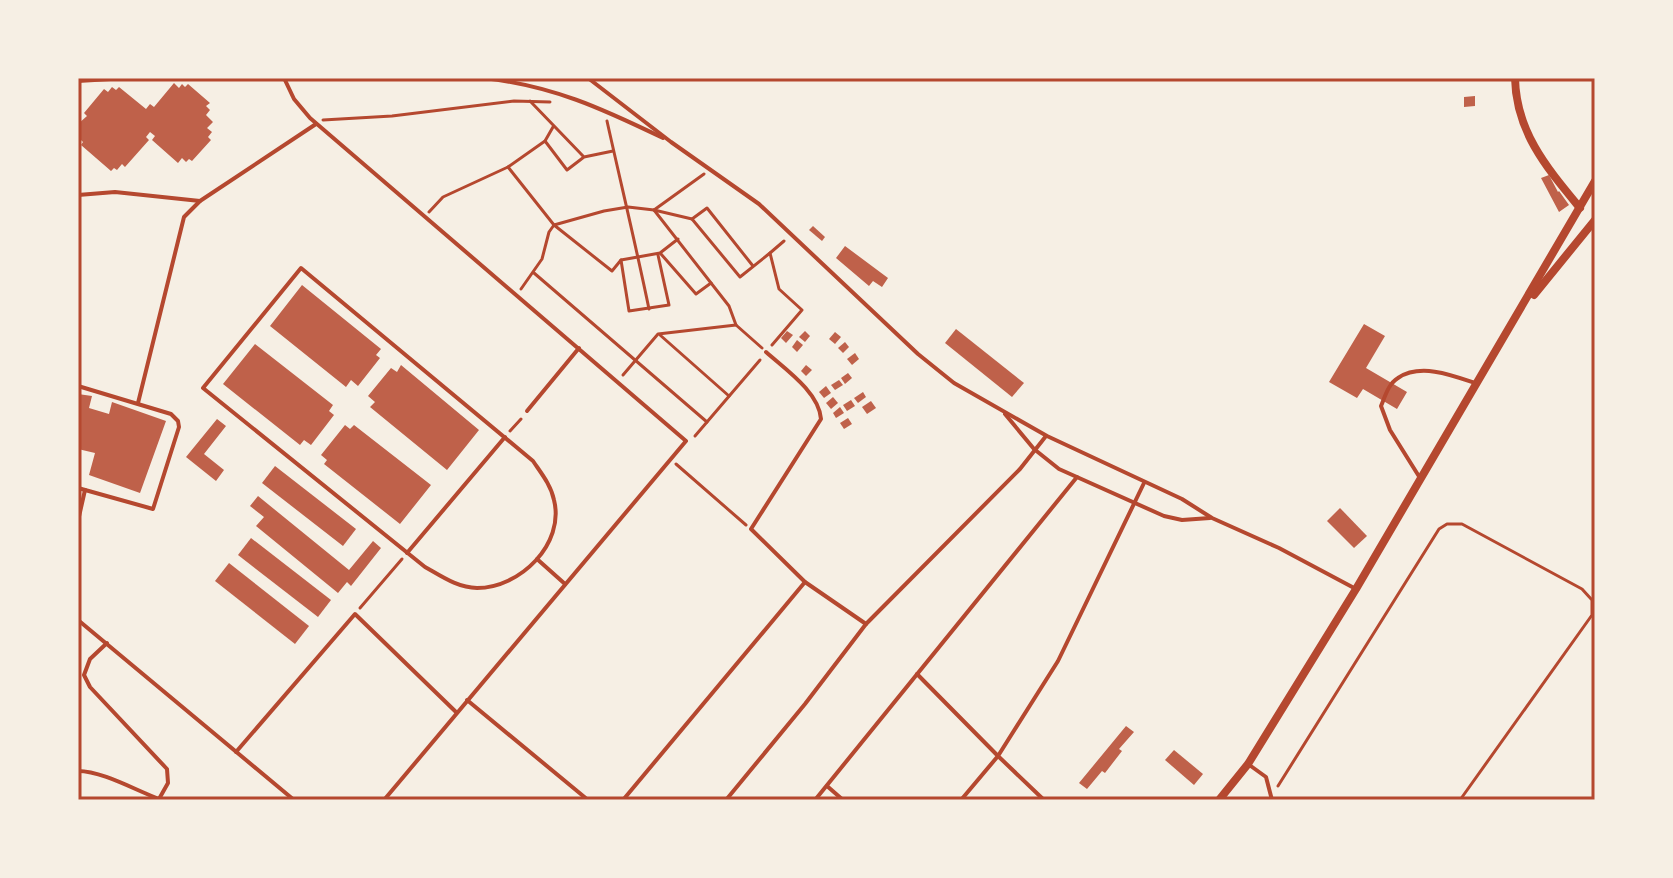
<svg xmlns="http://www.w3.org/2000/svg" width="1673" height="878" viewBox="0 0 1673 878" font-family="Signika,sans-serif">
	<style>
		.building { fill: #bf614a }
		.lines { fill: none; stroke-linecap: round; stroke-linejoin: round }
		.path { stroke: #b5482f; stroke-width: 3 }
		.service { stroke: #b5482f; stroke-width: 4 }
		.minor { stroke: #b5482f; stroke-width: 8 }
		.neatline { fill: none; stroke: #b5482f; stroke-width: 3 }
	</style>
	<rect width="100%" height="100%" fill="#f6efe4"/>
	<!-- building -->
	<g class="building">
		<path d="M174,83L179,88L182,84L185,87L188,84L210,103L206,106L210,110L206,115L213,122L207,128L212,132L208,137L211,140L192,161L189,159L186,162L182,158L178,163L152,140L155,136L150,132L146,137L149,140L125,167L122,164L117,170L114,168L111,171L81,145L83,142L80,139L78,141V124L87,116L84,113L104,89L108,92L112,87L116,90L119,87L146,109L150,104L154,107Z"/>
		<path d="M1475,96V106L1464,107V97Z"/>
		<path d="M1549,175L1558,192L1559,191L1569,205L1559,212L1541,178Z"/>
		<path d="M813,226L825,237L822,241L809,230Z"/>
		<path d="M845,246L888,278L882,287L873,281L869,286L836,258Z"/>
		<path d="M302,285L381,349L376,355L380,358L358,386L351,380L346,387L270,326Z"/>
		<path d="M1364,324L1385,336L1366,368L1407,392L1397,409L1363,389L1357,398L1329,382Z"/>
		<path d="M956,329L1024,383L1012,397L945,343Z"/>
		<path d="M787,331L793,335L786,343L781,338Z"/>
		<path d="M805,331L810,336L805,342L799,337Z"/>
		<path d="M835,332L841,337L835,344L829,339Z"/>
		<path d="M797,340L803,345L797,352L792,347Z"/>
		<path d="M845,342L849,347L843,353L838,348Z"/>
		<path d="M255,344L333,405L329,411L334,415L311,445L304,440L300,445L223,384Z"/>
		<path d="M855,353L859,359L852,365L847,359Z"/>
		<path d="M401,365L479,430L447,470L370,407L375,402L368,396L391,368L397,372Z"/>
		<path d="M806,365L812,370L806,376L801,371Z"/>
		<path d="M848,373L852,378L845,384L841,378Z"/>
		<path d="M839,380L843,385L835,390L831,385Z"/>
		<path d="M826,386L831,393L824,398L819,392Z"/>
		<path d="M863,392L866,397L858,403L854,398Z"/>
		<path d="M78,394L92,396L89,408L109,414L112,402L166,421L140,493L89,475L95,453L78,449Z"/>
		<path d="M833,397L838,403L831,409L826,403Z"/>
		<path d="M851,400L855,406L847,411L843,405Z"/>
		<path d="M871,401L876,408L867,414L862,407Z"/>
		<path d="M840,407L844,413L836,418L833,413Z"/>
		<path d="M848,418L852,424L844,429L840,423Z"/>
		<path d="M217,419L226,426L204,454L224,470L216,481L186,457Z"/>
		<path d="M345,425L350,429L354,425L431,485L400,524L324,464L327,460L321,455Z"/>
		<path d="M275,466L356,529L343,546L262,483Z"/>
		<path d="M258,496L349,570L373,541L381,548L351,586L347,582L338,593L256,526L264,517L250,506Z"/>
		<path d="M1340,508L1367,536L1354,548L1327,521Z"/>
		<path d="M251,538L331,600L318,617L238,555Z"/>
		<path d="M229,563L309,626L295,644L215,581Z"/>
		<path d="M1126,726L1134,732L1119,749L1122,751L1105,773L1102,771L1087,789L1079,783Z"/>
		<path d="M1174,750L1203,774L1194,785L1165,760Z"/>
	</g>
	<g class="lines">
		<!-- path -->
		<g class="path">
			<path d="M530,101L583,156"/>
			<path d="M323,120L392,116L514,101L550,102"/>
			<path d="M607,121C621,184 636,246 649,309"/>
			<path d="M545,141L553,127"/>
			<path d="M508,167L554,225L612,271L621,260L660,253L678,239"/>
			<path d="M654,210L729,306L736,325L762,348"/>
			<path d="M654,210L692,219L740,277L770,253"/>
			<path d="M429,212L443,197L508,167L545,141L567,170L584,157L613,151"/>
			<path d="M692,219L707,208L753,266"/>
			<path d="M661,254L696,294L711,283"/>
			<path d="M621,260L629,311L669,305L658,255"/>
			<path d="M534,273L707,422"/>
			<path d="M521,289L542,259L549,232L554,225L604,211L628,207L654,210L704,174"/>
			<path d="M660,335L729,396"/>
			<path d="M772,345L802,310L779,289L770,253L784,241"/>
			<path d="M623,375L658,334L736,325"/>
			<path d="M510,431L521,419"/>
			<path d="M695,436L760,360"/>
			<path d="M676,464L746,525"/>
			<path d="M360,608L402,559"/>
			<path d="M1278,786L1439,529L1447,524H1462L1582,589L1592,600V615L1460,800"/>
		</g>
		<!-- service -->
		<g class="service">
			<path d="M284,78L294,99L310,118L686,441L384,800"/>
			<path d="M484,78C553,86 601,108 663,138"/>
			<path d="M588,78L671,142L759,204L918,354L954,383L1047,436L1182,499L1212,518L1279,548L1356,589"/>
			<path d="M78,81L127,78"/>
			<path d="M78,195L115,192L200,201"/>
			<path d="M301,268L533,461C541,473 551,485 554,500C565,544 520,588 477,588C458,588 441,576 425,567L203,388Z"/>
			<path d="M766,352C785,369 819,392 821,419L751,529L805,582L866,624"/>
			<path d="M78,386L171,414L178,421L179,427L153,509L78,488"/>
			<path d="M138,403L184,217L200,201L316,124"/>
			<path d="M527,411L579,348"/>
			<path d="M1005,414L1034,449L1059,469L1164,516L1182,520L1210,518"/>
			<path d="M1420,478L1390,430L1381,406C1385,397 1388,384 1398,378C1420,363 1452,375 1475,383"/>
			<path d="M78,521L85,490"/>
			<path d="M407,553L505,437"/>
			<path d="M537,559L565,584"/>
			<path d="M78,620L294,800"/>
			<path d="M917,674L998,756L961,800"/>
			<path d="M467,700L588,800"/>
			<path d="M236,752L355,614L456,712"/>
			<path d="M1248,764L1266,777L1272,800"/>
			<path d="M78,771C102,771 135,790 159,799L168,783L167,769L90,687L84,675L90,659L107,643"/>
			<path d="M827,786L843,800"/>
			<path d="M623,800L805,582"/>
			<path d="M726,800L805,704L866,624L1020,469L1046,436"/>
			<path d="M815,800L1077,477"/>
			<path d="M1044,800L998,756L1058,661L1144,483"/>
		</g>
		<!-- minor -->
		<g class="minor">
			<path d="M1515,78C1516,132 1547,168 1580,208"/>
			<path d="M1534,295L1595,220"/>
			<path d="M1219,800L1248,764L1356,589L1595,181"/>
		</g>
	</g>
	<!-- border -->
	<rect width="1673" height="878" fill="none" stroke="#f6efe4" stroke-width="160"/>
	<rect x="80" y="80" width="1513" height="718" class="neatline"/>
</svg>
